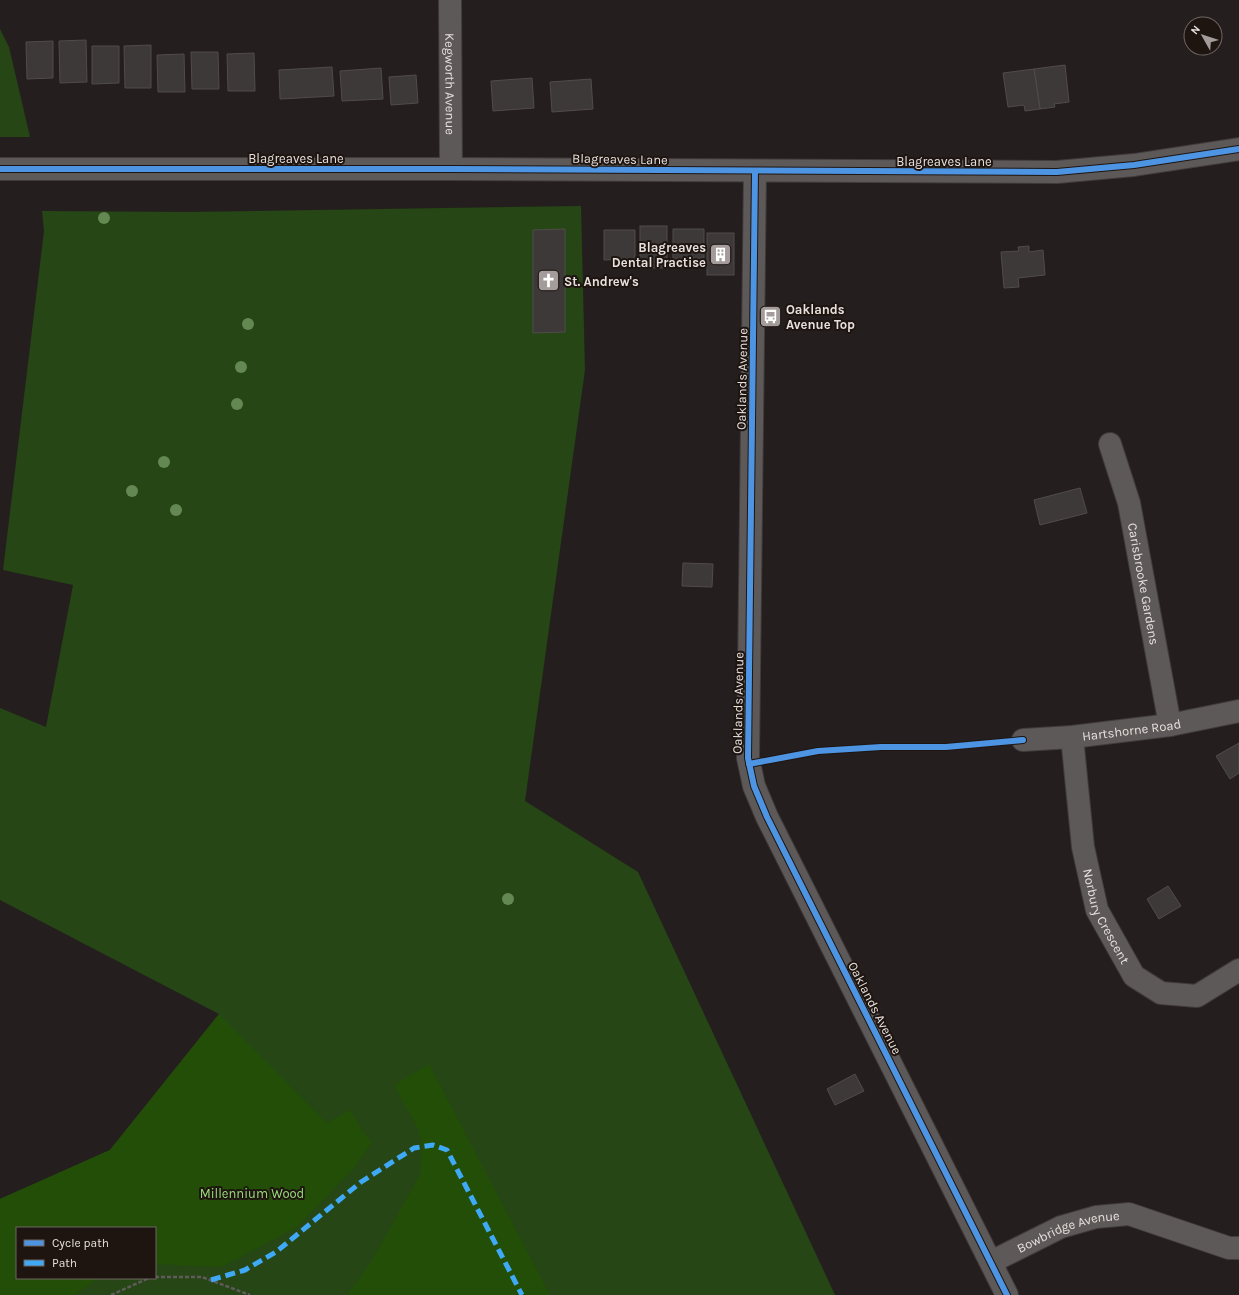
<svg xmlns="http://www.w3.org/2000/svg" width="1239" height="1295" viewBox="0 0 1239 1295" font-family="Karla,sans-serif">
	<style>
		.green { fill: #264615; fill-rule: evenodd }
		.forest { fill: #234e08 }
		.building { fill: #3d3939; stroke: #514c4a }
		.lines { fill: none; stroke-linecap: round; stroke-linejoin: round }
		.minor-casing { stroke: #413c3b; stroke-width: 24 }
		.path { stroke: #605b5a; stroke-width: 2.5; stroke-dasharray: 4 2; stroke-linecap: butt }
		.minor { stroke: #5d5958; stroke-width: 22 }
		.quiet { stroke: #3fa9f5; stroke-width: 5; stroke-dasharray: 10 5; stroke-linecap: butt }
		.cycleway-casing { stroke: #1e1511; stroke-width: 8 }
		.cycleway { stroke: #4d94e3; stroke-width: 6 }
		.tree { fill: #648851 }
		.labels { text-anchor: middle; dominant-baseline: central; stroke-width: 4; stroke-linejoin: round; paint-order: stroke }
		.street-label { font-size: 13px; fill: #e7e0dd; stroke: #1e1511 }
		.poi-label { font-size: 13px; font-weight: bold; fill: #e7e0dd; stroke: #1e1511; text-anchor: start }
		.park-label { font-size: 13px; fill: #98de7b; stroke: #1e1511 }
	</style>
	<rect width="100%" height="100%" fill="#241f1e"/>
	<!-- green -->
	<g class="green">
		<path d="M0,29L9,47L30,137H0Z"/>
		<path d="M581,206L585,370L525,801L638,872L835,1295H0V1199L110,1150L219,1014L0,900V708L46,727L73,585L3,570L44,231L42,211L188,212ZM17,1228H155V1278H17Z"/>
	</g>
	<!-- forest -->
	<g class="forest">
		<path d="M219,1014L327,1123L350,1110L361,1129L372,1143L353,1169L332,1191L297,1227L222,1267L155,1264V1228H17V1278H99L74,1295H0V1199L110,1150Z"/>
		<path d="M429,1064L550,1295H347L369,1265L420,1175L422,1146L418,1129L394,1085Z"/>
	</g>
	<!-- building -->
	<g class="building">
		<path d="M86,40L87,82L60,83L59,41Z"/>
		<path d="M53,41V78L27,79L26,42Z"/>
		<path d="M151,45V88H125L124,46Z"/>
		<path d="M92,46H119V83L92,84Z"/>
		<path d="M191,52H218L219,89H192Z"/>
		<path d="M254,53L255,91H228L227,54Z"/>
		<path d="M184,54L185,92H158L157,55Z"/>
		<path d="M1065,65L1069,102L1054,104L1055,107L1040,109L1034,69Z"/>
		<path d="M332,67L334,96L280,99L279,70Z"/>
		<path d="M381,68L383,99L342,101L340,71Z"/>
		<path d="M1034,69L1040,109L1025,111L1024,105L1008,107L1003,73Z"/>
		<path d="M416,75L418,103L391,105L389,77Z"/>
		<path d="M532,78L534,108L493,111L491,81Z"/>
		<path d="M591,79L593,109L552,112L550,82Z"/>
		<rect x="640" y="226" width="27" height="42"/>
		<path d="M565,229V332L533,333V230Z"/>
		<path d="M673,229H704V258L673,259Z"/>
		<path d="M604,230H635V259L604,260Z"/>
		<rect x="707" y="233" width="27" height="42"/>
		<path d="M1029,246V252L1043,250L1045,275L1018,278L1019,287L1004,288L1001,252L1019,251L1018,247Z"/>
		<path d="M1080,488L1087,513L1040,525L1034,500Z"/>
		<path d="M683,563L713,564L712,587L682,586Z"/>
		<path d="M1239,743V773L1230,779L1216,756Z"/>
		<path d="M1168,886L1181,906L1159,919L1147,899Z"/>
		<path d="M855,1074L864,1091L835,1105L827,1089Z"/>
	</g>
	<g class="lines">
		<defs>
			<g id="minor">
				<path id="s1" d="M450,0L451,169"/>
				<path d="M0,169H451L1057,172L1134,165L1239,149"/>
				<path d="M755,171L748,758L754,786L767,817L1007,1295"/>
				<path id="s2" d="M1110,444L1129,503L1170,725"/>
				<path id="s3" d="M1072,737L1083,847L1097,910L1134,976L1161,993L1197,996L1239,970"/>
				<path id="s4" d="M1023,740L1072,737L1170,725L1239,711"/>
				<path id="s5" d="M991,1262L1061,1227L1096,1217L1129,1214L1229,1248H1239"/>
			</g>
		</defs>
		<!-- minor casing -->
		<use href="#minor" class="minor-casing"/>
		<!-- path -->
		<g class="path">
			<path d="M155,1277H202L250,1295"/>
			<path d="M111,1295L149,1278"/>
		</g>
		<!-- minor -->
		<use href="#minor" class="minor"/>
		<!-- quiet -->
		<path class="quiet" d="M211,1280L245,1270L276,1252L361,1182L414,1148L433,1145L447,1150L522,1295"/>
		<defs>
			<g id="cycleway">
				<path d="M0,169H451L1057,172L1134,165L1239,149"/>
				<path d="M755,171L748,758L754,786L767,817L1007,1295"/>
				<path d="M749,764L818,751L881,747H946L1023,740"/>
			</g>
		</defs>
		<!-- cycleway casing -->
		<use href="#cycleway" class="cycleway-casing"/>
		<!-- cycleway -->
		<use href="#cycleway" class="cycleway"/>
	</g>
	<!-- trees -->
	<g class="tree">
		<circle cx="104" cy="218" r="6"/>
		<circle cx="248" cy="324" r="6"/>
		<circle cx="241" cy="367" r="6"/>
		<circle cx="237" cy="404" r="6"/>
		<circle cx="164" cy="462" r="6"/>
		<circle cx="132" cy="491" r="6"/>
		<circle cx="176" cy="510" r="6"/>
		<circle cx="508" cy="899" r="6"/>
	</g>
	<!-- icons -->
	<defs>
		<symbol id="building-square" viewBox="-11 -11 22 22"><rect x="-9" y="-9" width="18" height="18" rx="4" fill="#a39c9a" stroke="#1e1511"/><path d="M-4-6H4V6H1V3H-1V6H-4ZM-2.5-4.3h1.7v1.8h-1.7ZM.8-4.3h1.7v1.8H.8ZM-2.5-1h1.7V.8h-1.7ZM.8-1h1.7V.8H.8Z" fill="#fff"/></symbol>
		<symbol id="church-square" viewBox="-11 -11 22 22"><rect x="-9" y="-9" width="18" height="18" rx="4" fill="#a39c9a" stroke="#1e1511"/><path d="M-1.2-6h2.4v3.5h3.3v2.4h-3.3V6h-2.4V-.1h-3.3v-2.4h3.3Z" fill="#fff"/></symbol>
		<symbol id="bus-square" viewBox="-11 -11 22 22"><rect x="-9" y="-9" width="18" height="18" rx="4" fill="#a39c9a" stroke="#1e1511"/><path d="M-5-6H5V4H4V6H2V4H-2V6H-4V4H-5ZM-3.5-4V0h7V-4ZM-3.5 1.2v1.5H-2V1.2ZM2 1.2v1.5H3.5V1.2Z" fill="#fff"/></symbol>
	</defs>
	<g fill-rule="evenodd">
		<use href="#building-square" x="708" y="242" width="25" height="25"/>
		<use href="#church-square" x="536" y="268" width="25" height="25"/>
		<use href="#bus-square" x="758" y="304" width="25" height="25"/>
	</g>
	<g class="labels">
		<!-- street labels -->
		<g class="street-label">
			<text stroke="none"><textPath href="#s1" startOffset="84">Kegworth Avenue</textPath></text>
			<text x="296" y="158">Blagreaves Lane</text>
			<text transform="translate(620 159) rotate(1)">Blagreaves Lane</text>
			<text x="944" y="161">Blagreaves Lane</text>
			<text transform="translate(742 379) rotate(-89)">Oaklands Avenue</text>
			<text stroke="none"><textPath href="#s2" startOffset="144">Carisbrooke Gardens</textPath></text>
			<text transform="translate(738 703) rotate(-89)">Oaklands Avenue</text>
			<text stroke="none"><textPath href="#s4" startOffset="109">Hartshorne Road</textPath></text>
			<text stroke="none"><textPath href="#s3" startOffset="184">Norbury Crescent</textPath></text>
			<text transform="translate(875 1008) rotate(63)">Oaklands Avenue</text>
			<text stroke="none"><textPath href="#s5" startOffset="84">Bowbridge Avenue</textPath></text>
		</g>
		<!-- poi labels -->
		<g class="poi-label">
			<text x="706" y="247" text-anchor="end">Blagreaves<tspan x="706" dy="15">Dental Practise</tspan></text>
			<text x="564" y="281">St. Andrew's</text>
			<text x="786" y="309">Oaklands<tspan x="786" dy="15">Avenue Top</tspan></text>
		</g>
		<!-- park labels -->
		<g class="park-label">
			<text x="252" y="1193">Millennium Wood</text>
		</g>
	</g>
	<!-- legend -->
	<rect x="16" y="1227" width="140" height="52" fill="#1e1511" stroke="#6e6663"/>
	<rect x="24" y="1240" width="20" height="6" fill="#4d94e3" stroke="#6e6663"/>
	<text x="52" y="1247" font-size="12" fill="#e7e0dd">Cycle path</text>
	<rect x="24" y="1260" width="20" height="6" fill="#3fa9f5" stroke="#6e6663"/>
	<text x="52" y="1267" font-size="12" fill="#e7e0dd">Path</text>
	<!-- north arrow -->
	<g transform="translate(1203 36) rotate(309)"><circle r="19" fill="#1e1511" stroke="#6e6663"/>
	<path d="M0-3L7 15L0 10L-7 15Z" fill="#a39c9a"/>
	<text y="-6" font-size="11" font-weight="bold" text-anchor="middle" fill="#e7e0dd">N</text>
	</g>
</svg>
